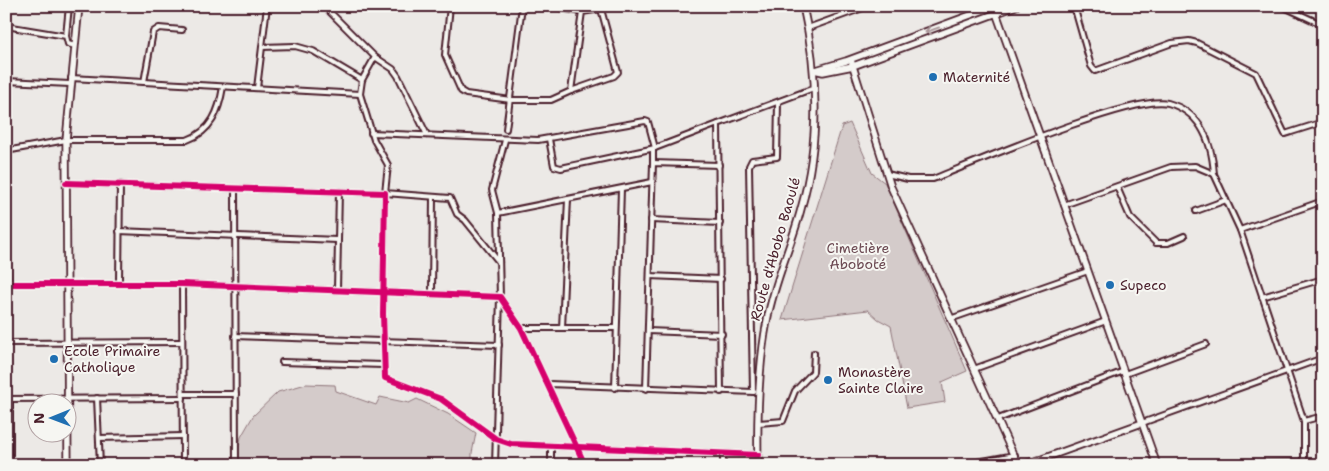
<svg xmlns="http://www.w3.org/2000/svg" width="1329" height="471" viewBox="0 0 1329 471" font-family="'Shantell Sans',sans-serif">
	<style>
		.green { fill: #d4cbca; stroke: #8f757a }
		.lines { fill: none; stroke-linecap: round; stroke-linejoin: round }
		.street-casing { stroke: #4a1f2b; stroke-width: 8 }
		.secondary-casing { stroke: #4a1f2b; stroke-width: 9 }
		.street { stroke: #f6f6f2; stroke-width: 4 }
		.secondary { stroke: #f6f6f2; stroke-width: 5.5 }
		.cycleway-casing { stroke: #f6f6f2; stroke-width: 9 }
		.cycleway { stroke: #d6006c; stroke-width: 6 }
		.oneway { stroke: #a99598 }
		.poi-dot { fill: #1f6fb2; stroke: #f6f6f2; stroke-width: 2 }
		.labels { text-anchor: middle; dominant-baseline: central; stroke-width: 4; stroke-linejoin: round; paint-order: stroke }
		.poi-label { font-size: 14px; fill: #4a1f2b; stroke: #f6f6f2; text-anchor: start }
		.park-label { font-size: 14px; fill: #6c4a53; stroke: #f6f6f2 }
		.street-label { font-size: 14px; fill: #4a1f2b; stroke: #f6f6f2 }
	</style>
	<rect width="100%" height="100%" fill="#ece9e6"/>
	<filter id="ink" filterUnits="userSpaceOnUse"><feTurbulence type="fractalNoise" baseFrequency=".02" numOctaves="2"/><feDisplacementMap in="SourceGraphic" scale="10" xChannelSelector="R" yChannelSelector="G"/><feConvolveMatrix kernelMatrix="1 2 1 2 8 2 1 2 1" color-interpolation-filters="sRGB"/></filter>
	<g filter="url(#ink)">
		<!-- green -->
		<g class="green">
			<path d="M850,123L872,173L885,183L967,371L942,382L945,402L907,408L891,326L878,319L868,310L782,320L842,126Z"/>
			<path d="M306,384L335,385L336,391L376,405L380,397L409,403L417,399L448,414L476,433L472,453V465H236L241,437L253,416L278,392Z"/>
		</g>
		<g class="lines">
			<defs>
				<g id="street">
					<path d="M324,6L375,57L362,80L360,94L374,140L388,165L385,193L450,198L457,214L465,220L499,262"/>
					<path d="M450,6L445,55L461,91L466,94L511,100H551L571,91L582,12L601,9L600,6"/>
					<path d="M550,6L582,12"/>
					<path d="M1074,6L1091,66L1095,71L1172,43L1189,41L1197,43L1256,73L1285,134L1323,122"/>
					<path d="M1282,6L1323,25"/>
					<path d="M6,26L66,36L68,44L75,46"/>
					<path d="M808,28L868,6"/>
					<path d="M66,36L69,6"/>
					<path d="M262,47L295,46L313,51L362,80"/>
					<path d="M375,57L393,69L398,76L427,135"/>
					<path d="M71,78L360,94"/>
					<path d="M6,81L70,84"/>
					<path d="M144,82L153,32L159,28L182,30"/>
					<path d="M257,88L267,6"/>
					<path d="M571,91L614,76L618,72L601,9"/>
					<path d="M506,129L522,6"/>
					<path d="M371,133L538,140L645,121L648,122L655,148"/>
					<path d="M549,139L554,166L561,168L655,148L718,124"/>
					<path d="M6,151L66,140H187C212,131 219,111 223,87"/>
					<path d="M653,163V149"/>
					<path d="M887,174L908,179H933C973,163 1135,94 1168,103C1201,112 1212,143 1214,174"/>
					<path d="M66,183L385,193L383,314L385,378L441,399L496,439L511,444L758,455"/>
					<path d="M1117,187L1130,217L1156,243H1168L1184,236"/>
					<path d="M235,189L236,465"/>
					<path d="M1064,205L1171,167L1195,166L1214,174L1240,230L1304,421V465"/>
					<path d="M1196,211L1226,200"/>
					<path d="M498,213L652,182"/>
					<path d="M651,220L720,223"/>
					<path d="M1240,230L1323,201"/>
					<path d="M119,231L337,240"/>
					<path d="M6,245L8,284"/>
					<path d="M650,276L721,279"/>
					<path d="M119,282L120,184"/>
					<path d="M6,284H182L500,297L521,328L585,465"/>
					<path d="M182,284L183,465"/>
					<path d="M337,290L339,191"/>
					<path d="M432,293L433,197"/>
					<path d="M1262,297L1323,279"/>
					<path d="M950,319L1088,271"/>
					<path d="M521,328H616"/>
					<path d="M562,328L568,199"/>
					<path d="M648,331L722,334"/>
					<path d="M235,336L499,345"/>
					<path d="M6,343L182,342"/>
					<path d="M282,362L383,365"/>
					<path d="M974,369L1106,321"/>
					<path d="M1125,374L1206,344"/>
					<path d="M549,384L754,392"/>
					<path d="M615,388L621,189"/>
					<path d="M646,389L653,163L719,165"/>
					<path d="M721,392L718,124L814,88"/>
					<path d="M753,392L749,166L752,160L777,157L778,103"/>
					<path d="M183,394H236"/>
					<path d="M97,398L100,465"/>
					<path d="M6,399L183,398"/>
					<path d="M998,419L1124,371"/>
					<path d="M1304,421L1323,416"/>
					<path d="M759,423L783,421L795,391L813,372L814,353"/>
					<path d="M1142,423L1323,358"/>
					<path d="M99,438L183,436"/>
					<path d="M10,465V399"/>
					<path d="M495,465L500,297L498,213L492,190L505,140"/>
					<path d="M551,465V447"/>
					<path d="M723,465V453"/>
					<path d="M961,465L1015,455"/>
					<path d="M1157,465L1304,462"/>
				</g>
				<g id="secondary">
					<path d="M994,7L1157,465"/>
					<path d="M851,60L891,187L1018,465"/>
					<path d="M814,70L823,72L853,66L1016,6"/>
					<path d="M816,70L846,61L995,6"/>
					<path d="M68,465L66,140L79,6"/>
					<path d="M758,465C757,417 758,368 767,321C774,282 791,247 801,209C820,143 818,72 803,6"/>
					<path d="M1020,465L1042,459L1142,423"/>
				</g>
			</defs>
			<!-- street casing -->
			<use href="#street" class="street-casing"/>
			<!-- secondary casing -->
			<use href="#secondary" class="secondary-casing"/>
			<!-- street -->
			<use href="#street" class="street"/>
			<!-- secondary -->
			<use href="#secondary" class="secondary"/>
			<defs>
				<g id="cycleway">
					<path d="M66,183L385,193L383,314L385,378L441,399L496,439L511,444L758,455"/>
					<path d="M6,284H182L500,297L521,328L585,465"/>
				</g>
			</defs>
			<!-- cycleway casing -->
			<use href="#cycleway" class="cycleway-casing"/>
			<!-- cycleway -->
			<use href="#cycleway" class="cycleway"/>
		</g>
		<!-- one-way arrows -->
		<defs><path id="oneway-shaft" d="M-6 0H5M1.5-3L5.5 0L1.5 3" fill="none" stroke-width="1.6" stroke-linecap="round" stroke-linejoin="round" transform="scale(1.25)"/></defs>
		<use class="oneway" href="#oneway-shaft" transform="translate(932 30) rotate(160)"/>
	</g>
	<!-- markers -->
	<g class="poi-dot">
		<circle cx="933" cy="77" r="5"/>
		<circle cx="1110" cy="285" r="5"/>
		<circle cx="54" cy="359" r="5"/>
		<circle cx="828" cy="380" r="5"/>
	</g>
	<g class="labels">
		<!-- poi labels -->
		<g class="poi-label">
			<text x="943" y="77">Maternité</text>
			<text x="1120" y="285">Supeco</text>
			<text x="64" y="351">Ecole Primaire<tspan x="64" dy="16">Catholique</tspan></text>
			<text x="838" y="372">Monastère<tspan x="838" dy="16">Sainte Claire</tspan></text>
		</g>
		<!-- park labels -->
		<g class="park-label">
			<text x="858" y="248">Cimetière<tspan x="858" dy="16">Aboboté</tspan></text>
		</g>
		<!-- street labels -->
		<g class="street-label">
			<text transform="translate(775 249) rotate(-74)">Route d'Abobo Baoulé</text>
		</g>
	</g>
	<!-- margin -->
	<rect width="1329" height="471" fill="none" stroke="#f6f6f2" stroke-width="25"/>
	<rect x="12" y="12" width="1304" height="446" fill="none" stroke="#4a1f2b" stroke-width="2" filter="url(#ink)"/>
	<!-- north arrow -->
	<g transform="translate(52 418) rotate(269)"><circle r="24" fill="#f6f6f2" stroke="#b1a0a2"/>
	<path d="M0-4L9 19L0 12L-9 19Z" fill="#1f6fb2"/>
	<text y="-8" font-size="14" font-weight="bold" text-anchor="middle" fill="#4a1f2b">N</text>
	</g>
</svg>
